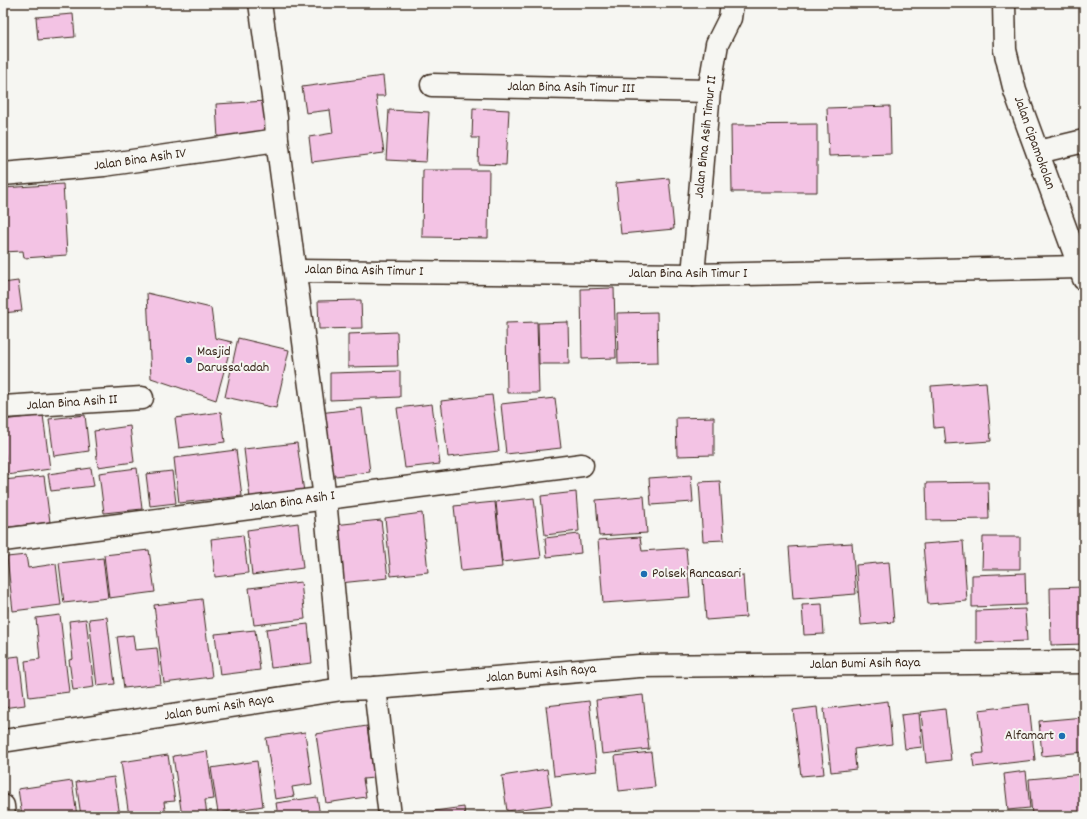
<svg xmlns="http://www.w3.org/2000/svg" width="1087" height="819" viewBox="0 0 1087 819" font-family="Dekko,sans-serif">
	<style>
		.building { fill: #f3c3e4; stroke: #3b2a1e }
		.lines { fill: none; stroke-linecap: round; stroke-linejoin: round }
		.minor-casing { stroke: #3b2a1e; stroke-width: 25 }
		.minor { stroke: #f6f6f2; stroke-width: 22 }
		.poi-dot { fill: #1f6fb2; stroke: #f6f6f2; stroke-width: 1.5 }
		.labels { text-anchor: middle; dominant-baseline: central; stroke-width: 4; stroke-linejoin: round; paint-order: stroke }
		.street-label { font-size: 14px; fill: #3b2a1e; stroke: #f6f6f2 }
		.poi-label { font-size: 14px; fill: #3b2a1e; stroke: #f6f6f2; text-anchor: start }
	</style>
	<rect width="100%" height="100%" fill="#f6f6f2"/>
	<filter id="ink" filterUnits="userSpaceOnUse"><feTurbulence type="fractalNoise" baseFrequency=".025" numOctaves="2"/><feDisplacementMap in="SourceGraphic" scale="8" xChannelSelector="R" yChannelSelector="G"/><feConvolveMatrix kernelMatrix="1 2 1 2 8 2 1 2 1" color-interpolation-filters="sRGB"/></filter>
	<g filter="url(#ink)">
		<!-- building -->
		<g class="building">
			<path d="M73,14L75,37L38,40L36,17Z"/>
			<path d="M383,76L385,96H376L384,153L312,162L309,137L333,133L330,110L306,113L302,87Z"/>
			<path d="M267,101L269,136L218,139L216,104Z"/>
			<path d="M890,106L891,154L829,156L827,108Z"/>
			<path d="M473,108L509,110L506,165L478,164L479,138H472Z"/>
			<path d="M389,110L429,112L426,162L386,160Z"/>
			<path d="M817,124V192H732L731,125Z"/>
			<path d="M423,170H489L488,238L422,237Z"/>
			<path d="M669,178L674,229L621,234L616,183Z"/>
			<path d="M63,184L67,255L24,258L23,251L3,252V188Z"/>
			<path d="M18,281L22,311L3,313V283Z"/>
			<path d="M614,288L616,358L582,359L581,289Z"/>
			<path d="M147,293L211,308L215,338L232,342L216,400L151,378Z"/>
			<path d="M361,300L362,328L319,329L318,301Z"/>
			<path d="M657,312L658,363L618,364L617,313Z"/>
			<path d="M537,322L539,393H507L506,323Z"/>
			<path d="M568,322L569,364H539L538,323Z"/>
			<path d="M397,332L398,366L348,367V334Z"/>
			<path d="M238,338L289,350L276,408L225,397Z"/>
			<path d="M400,371V397L330,400V373Z"/>
			<path d="M986,382L991,441L946,444L944,427L934,428L931,386Z"/>
			<path d="M492,395L499,451L448,457L441,401Z"/>
			<path d="M555,398L561,448L506,454L501,404Z"/>
			<path d="M432,404L440,464L405,468L397,408Z"/>
			<path d="M362,408L370,472L327,477L319,413Z"/>
			<path d="M221,412L225,442L179,448L175,418Z"/>
			<path d="M43,415L50,469L7,475L3,438V420Z"/>
			<path d="M85,415L89,451L54,456L49,419Z"/>
			<path d="M714,417V455L677,456L676,418Z"/>
			<path d="M130,426L134,462L98,467L94,431Z"/>
			<path d="M297,443L304,492L250,498L244,449Z"/>
			<path d="M236,450L242,496L179,503L174,458Z"/>
			<path d="M91,468L94,486L51,491L48,474Z"/>
			<path d="M137,468L142,509L104,513L99,473Z"/>
			<path d="M172,471L176,503L150,506L146,474Z"/>
			<path d="M691,475L693,502L651,505L649,478Z"/>
			<path d="M44,476L50,522L3,528V480Z"/>
			<path d="M720,481L724,540L703,541L699,482Z"/>
			<path d="M988,482L989,519L927,520L926,483Z"/>
			<path d="M576,492L579,531L545,535L541,496Z"/>
			<path d="M644,496L647,533L599,536L596,500Z"/>
			<path d="M534,498L541,558L502,562L496,502Z"/>
			<path d="M495,502L502,567L461,571L454,506Z"/>
			<path d="M422,513L428,572L391,576L385,518Z"/>
			<path d="M381,520L388,578L340,583L334,525Z"/>
			<path d="M298,523L303,568L252,575L247,530Z"/>
			<path d="M579,534L581,553L547,557L545,538Z"/>
			<path d="M243,535L248,573L215,577L211,539Z"/>
			<path d="M640,537L642,551L686,548L690,597L603,603L598,540Z"/>
			<path d="M983,537H1020V569H982Z"/>
			<path d="M963,541L967,601L928,604L923,544Z"/>
			<path d="M852,543L856,594L793,599L789,547Z"/>
			<path d="M149,550L155,592L109,598L104,555Z"/>
			<path d="M26,555L28,568L56,564L61,605L13,611L7,557Z"/>
			<path d="M103,558L108,598L64,603L59,563Z"/>
			<path d="M889,562L894,622L861,625L856,565Z"/>
			<path d="M1025,573L1026,605L972,607V575Z"/>
			<path d="M3,574L7,611L3,612Z"/>
			<path d="M743,575L746,617L706,620L703,578Z"/>
			<path d="M301,582L305,619L254,625L249,588Z"/>
			<path d="M1084,587V644L1051,645L1050,588Z"/>
			<path d="M202,599L212,677L164,683L154,605Z"/>
			<path d="M822,604L824,634L804,635L802,605Z"/>
			<path d="M1025,609L1027,641L976,643V611Z"/>
			<path d="M60,615L69,692L29,697L25,661L40,659L36,618Z"/>
			<path d="M107,617L115,684L97,686L89,619Z"/>
			<path d="M86,619L94,687L73,690L69,660L73,659L69,621Z"/>
			<path d="M308,624L312,663L271,668L266,629Z"/>
			<path d="M255,630L260,670L220,675L215,634Z"/>
			<path d="M133,635L135,650L157,648L161,684L124,688L117,637Z"/>
			<path d="M19,656L25,705L3,708V658Z"/>
			<path d="M643,695L649,749L602,754L596,700Z"/>
			<path d="M589,701L597,771L554,776L546,706Z"/>
			<path d="M888,701L892,744L854,749L856,769L831,772L824,709Z"/>
			<path d="M1029,704L1035,760L974,767L972,754L984,753L979,710Z"/>
			<path d="M817,707L824,774L801,776L793,710Z"/>
			<path d="M945,709L951,760L926,763L921,712Z"/>
			<path d="M919,713L922,747L905,749L901,715Z"/>
			<path d="M1084,717V752L1042,756L1039,721Z"/>
			<path d="M367,726L374,778L363,779L366,797L326,803L316,734Z"/>
			<path d="M305,732L312,784L292,787L294,796L275,799L266,738Z"/>
			<path d="M207,751L214,799L205,800L207,816H182L173,756Z"/>
			<path d="M651,752L655,787L619,791L615,756Z"/>
			<path d="M168,755L175,801L164,802L166,816H129L121,762Z"/>
			<path d="M257,761L263,806L218,813L211,768Z"/>
			<path d="M547,769L552,805L507,811L502,776Z"/>
			<path d="M1026,771L1030,808L1008,810L1004,774Z"/>
			<path d="M1084,774V813L1057,816H1032L1029,779Z"/>
			<path d="M114,777L120,816H81L76,782Z"/>
			<path d="M72,781L77,816H22L18,789Z"/>
			<path d="M317,797L320,816H278L276,803Z"/>
			<path d="M464,807L465,816H434V811Z"/>
			<path d="M491,812L492,816H468V814Z"/>
		</g>
		<g class="lines">
			<defs>
				<g id="minor">
					<path d="M260,3L276,118L277,140L325,498L342,689"/>
					<path d="M1004,3L1005,50L1015,91L1084,279"/>
					<path d="M432,85L709,91"/>
					<path d="M1038,152L1084,141"/>
					<path d="M3,174L104,165L277,140"/>
					<path d="M295,271L693,275L1080,267"/>
					<path d="M693,275L709,91L717,44L730,18L732,3"/>
					<path d="M3,407L142,398"/>
					<path d="M3,540L582,465"/>
					<path d="M375,688L390,816"/>
					<path d="M3,741L342,689L375,688L639,666L1084,662"/>
					<path d="M3,806L4,816"/>
				</g>
			</defs>
			<!-- minor casing -->
			<use href="#minor" class="minor-casing"/>
			<!-- minor -->
			<use href="#minor" class="minor"/>
		</g>
	</g>
	<!-- markers -->
	<g class="poi-dot">
		<circle cx="189" cy="360" r="4"/>
		<circle cx="644" cy="574" r="4"/>
		<circle cx="1062" cy="736" r="4"/>
	</g>
	<g class="labels">
		<!-- street labels -->
		<g class="street-label">
			<text transform="translate(571 88) rotate(1)">Jalan Bina Asih Timur III</text>
			<text transform="translate(706 137) rotate(-84)">Jalan Bina Asih Timur II</text>
			<text transform="translate(1034 143) rotate(70)">Jalan Cipamokolan</text>
			<text transform="translate(140 160) rotate(-8)">Jalan Bina Asih IV</text>
			<text transform="translate(364 271) rotate(1)">Jalan Bina Asih Timur I</text>
			<text x="688" y="274">Jalan Bina Asih Timur I</text>
			<text transform="translate(72 403) rotate(-4)">Jalan Bina Asih II</text>
			<text transform="translate(292 502) rotate(-8)">Jalan Bina Asih I</text>
			<text transform="translate(865 664) rotate(-1)">Jalan Bumi Asih Raya</text>
			<text transform="translate(541 674) rotate(-5)">Jalan Bumi Asih Raya</text>
			<text transform="translate(219 708) rotate(-9)">Jalan Bumi Asih Raya</text>
		</g>
		<!-- poi labels -->
		<g class="poi-label">
			<text x="197" y="352">Masjid<tspan x="197" dy="16">Darussa'adah</tspan></text>
			<text x="652" y="574">Polsek Rancasari</text>
			<text x="1054" y="736" text-anchor="end">Alfamart</text>
		</g>
	</g>
	<!-- margin -->
	<rect width="1087" height="819" fill="none" stroke="#f6f6f2" stroke-width="16"/>
	<rect x="8" y="8" width="1071" height="803" fill="none" stroke="#3b2a1e" stroke-width="1.5" filter="url(#ink)"/>
</svg>
